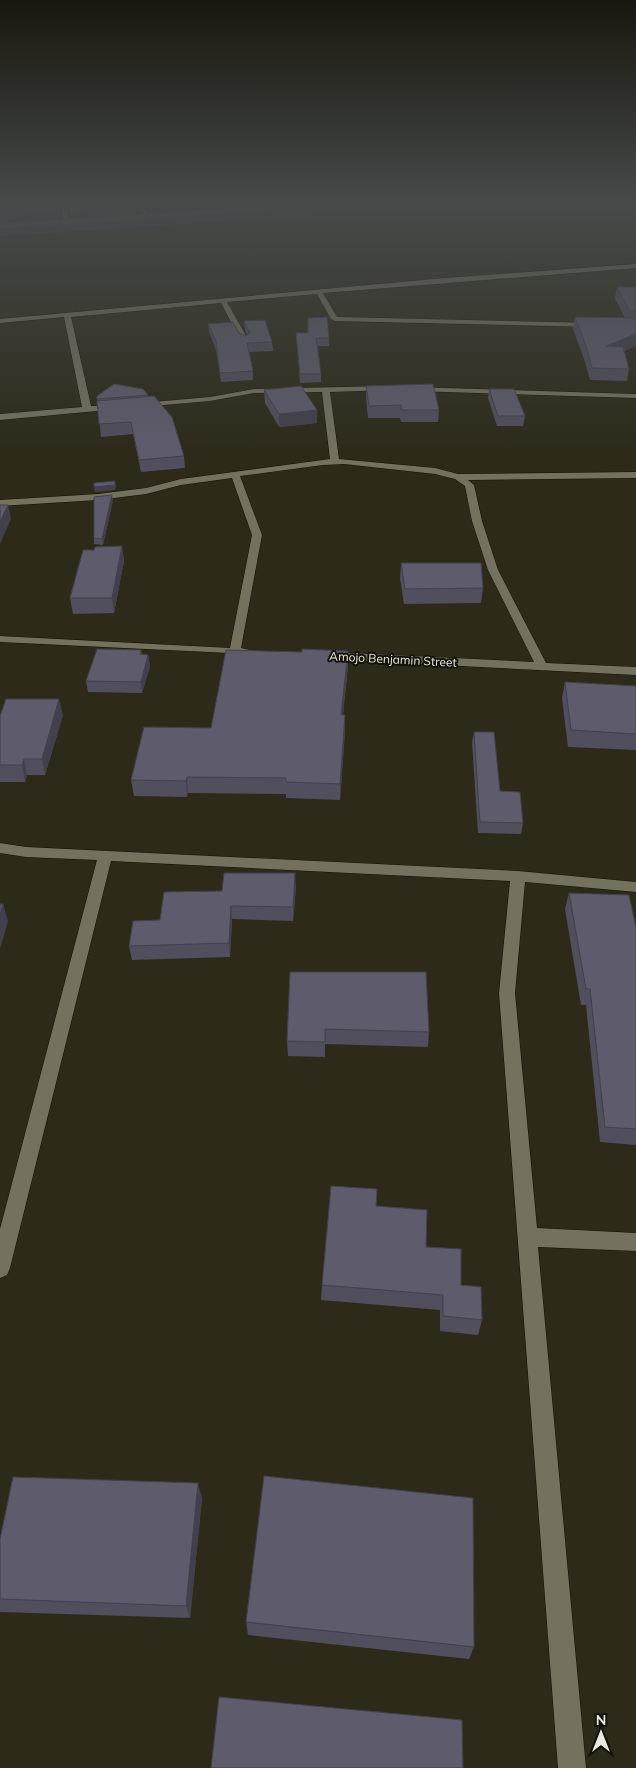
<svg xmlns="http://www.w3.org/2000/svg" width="636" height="1768" viewBox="0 0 636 1768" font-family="Mulish,sans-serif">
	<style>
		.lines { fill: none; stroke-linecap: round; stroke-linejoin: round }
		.minor-casing { stroke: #151204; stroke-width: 1 }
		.minor { fill: #75715f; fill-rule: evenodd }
		.wall { fill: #514e5d }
		.shaded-wall { fill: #42404c }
		.building { fill: #5e5b6c; stroke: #42404c }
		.labels { text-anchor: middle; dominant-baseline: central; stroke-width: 4; stroke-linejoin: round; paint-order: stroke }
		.far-street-label { font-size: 12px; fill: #ebe9df; stroke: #14120b }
	</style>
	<rect width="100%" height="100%" fill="#2d2a1a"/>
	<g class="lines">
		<defs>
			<g id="minor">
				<path d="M61,203H67L68,223L63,222Z"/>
				<path d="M138,203H142L150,218H146Z"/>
				<path d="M636,264V268L323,293L337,317L636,324V328L335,321L331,319L317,294L227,302L249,341L245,343L241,341L221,303L71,317L91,406L118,405L122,407L118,409L0,420V414L82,407L64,317L0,323V319L445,278Z"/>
				<path d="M387,386H390V390L330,392L339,459L435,468L458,474L636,472V478L468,480L474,485L482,521L498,570L546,663L636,667V675L325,659L323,656L325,653L329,652L534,662L488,570L472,521L465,486L455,479L435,474L344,464L323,465L240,476L262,535L241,648L250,650L252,652L250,654L0,642V636L230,648L252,535L232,478L181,485L146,494L98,500L0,506V500L98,494L146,488L181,479L330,459L322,392L254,393L210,401L141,407L137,405L141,403L210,397L254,389Z"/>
				<path d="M412,387L636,394V398L415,391H412Z"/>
				<path d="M0,843L26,847L518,871L636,882V892L525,882L515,993L537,1228L636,1233V1251L538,1247L586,1768H558L499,993L510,881L111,861L10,1268L7,1275L0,1278V1229L97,860L26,857L0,853Z"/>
			</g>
		</defs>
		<!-- minor casing -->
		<use href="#minor" class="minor-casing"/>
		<!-- minor -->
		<use href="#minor" class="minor"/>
	</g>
	<!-- wall -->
	<g class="wall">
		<path d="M144,203H277L150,212Z"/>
		<path d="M617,287H636V346L624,351L629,369L627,381L590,380L585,362L573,329L575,317L625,318L615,298Z"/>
		<path d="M244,321L272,342L273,351L249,352L253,371V380L221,382L216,350L209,332L208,324L245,336L247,335L245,330Z"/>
		<path d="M296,333L329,338V346H318L321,374V382L300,383Z"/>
		<path d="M366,386L439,410L438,422H401L400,418H368L366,398Z"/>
		<path d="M489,389L525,416L523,426H497L488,398Z"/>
		<path d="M264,390L317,410V423L279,427L265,403Z"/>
		<path d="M148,395V397L184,456L185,468L141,472L133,434L101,437L97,396Z"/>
		<path d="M113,500L103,545L94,544V538Z"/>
		<path d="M122,546L124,561L114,613L73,614L70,598Z"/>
		<path d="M401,563L483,588L481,603L404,604L400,578Z"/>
		<path d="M141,650L142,654L148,655L150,666L142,693L88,692L86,681Z"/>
		<path d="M348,651V666L343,715L345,731L340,800L286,798V794L188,793L187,797L134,796L131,780L211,728L302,652Z"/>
		<path d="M565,682L636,686V750L568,747L562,698Z"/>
		<path d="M63,715L45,775H27L25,782H0V716Z"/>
		<path d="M474,732L500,791L523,823L521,834L478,833L472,742Z"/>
		<path d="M296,886L293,921L232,919L230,957L132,960L129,946L160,920L222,891Z"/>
		<path d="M569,893L636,927V1145L600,1142L586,1005H581L565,909Z"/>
		<path d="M290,972L429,1032L428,1047L325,1044V1057L288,1056L287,1041Z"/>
		<path d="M376,1206L426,1247L461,1285L482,1320L478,1335L440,1331V1310L321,1300L322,1285Z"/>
		<path d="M202,1498L190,1618L0,1612V1539Z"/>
		<path d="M246,1622L474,1647L469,1659L248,1635Z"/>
	</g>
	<!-- shaded-wall -->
	<g class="shaded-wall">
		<path d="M59,203L61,218L0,222V216Z"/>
		<path d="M185,203H277L150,212L149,206Z"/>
		<path d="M361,204V211L168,225L0,236V229Z"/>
		<path d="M140,207L141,213L71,218L70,212Z"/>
		<path d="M636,334V346L604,359L606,346Z"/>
		<path d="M317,410V423L279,427V414Z"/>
		<path d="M115,481L116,487L115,490L95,492L94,487Z"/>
		<path d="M112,495L113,500L103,545L102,539Z"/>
		<path d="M8,505L11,519L0,544V522Z"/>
		<path d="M122,546L124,561L114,613L112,598Z"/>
		<path d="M348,651V666L341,730V715Z"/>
		<path d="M148,655L150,666L142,693L141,682Z"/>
		<path d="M59,699L63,715L45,775L42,759Z"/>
		<path d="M345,715V731L340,800V784Z"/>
		<path d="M24,759L27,775L25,782L22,765Z"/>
		<path d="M187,777L188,793L187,797L186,781Z"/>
		<path d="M295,873L296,886L293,921V907Z"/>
		<path d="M3,904L8,921L0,949V915Z"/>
		<path d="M231,906L232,919L230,957L229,943Z"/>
		<path d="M198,1483L202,1498L190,1618L186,1606Z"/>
	</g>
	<!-- building -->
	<g class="building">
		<path d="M0,203H59L60,212L0,216Z"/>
		<path d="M69,203H139L140,207L70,212Z"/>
		<path d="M148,203H185L149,206Z"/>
		<path d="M283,203H360L361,204L168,218L0,229V223L148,214Z"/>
		<path d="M617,287H636V311L629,310Z"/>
		<path d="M327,317L329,338H316L321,374H300L296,333H308V318Z"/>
		<path d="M575,317L636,318V334L606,346L623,347L629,369L592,368L587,349Z"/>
		<path d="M265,320L272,342L247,343L253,371L220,373L216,341L208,324L233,322L239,333L245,336L250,333L244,321Z"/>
		<path d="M114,384L143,389L148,395L97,399V396Z"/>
		<path d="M433,384L439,410H402L401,405L369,406L366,386Z"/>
		<path d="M301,386L317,410L279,414L264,390Z"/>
		<path d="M489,389H514L525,416H498Z"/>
		<path d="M154,396L172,417L184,456L139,460L131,422L99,424L97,401Z"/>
		<path d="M115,481V485L94,487V483Z"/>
		<path d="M112,495L102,539L94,538V497Z"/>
		<path d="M0,505H8L0,522Z"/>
		<path d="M122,546L112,598H70L83,550H94L95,547Z"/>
		<path d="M401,563H481L483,588L405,589Z"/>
		<path d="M97,649L141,650L140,654L148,655L141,682L86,681Z"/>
		<path d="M302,649L348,651L341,715H345L340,784L286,782V778L187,777L186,781L131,780L144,727L211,728L226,650L302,652Z"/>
		<path d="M565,682L636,686V734L571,730Z"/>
		<path d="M6,699H59L42,759H24L22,765H0V716Z"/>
		<path d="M474,732H494L500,791L520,792L523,823L480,822Z"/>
		<path d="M224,873H295L293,907L231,906L229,943L129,946L133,921L160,920L164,892L222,891Z"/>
		<path d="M569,893L629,895L636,927V1129L605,1127L590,989H586Z"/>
		<path d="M0,904H3L0,915Z"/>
		<path d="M290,972H426L429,1032L325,1029V1042L287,1041Z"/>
		<path d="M331,1186L377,1189L376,1206L427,1210L426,1247L461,1249V1285L481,1287L482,1320L443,1316V1295L322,1285Z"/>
		<path d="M264,1476L473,1498L474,1647L246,1622Z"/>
		<path d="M13,1477L198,1483L186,1606L0,1599V1539Z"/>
		<path d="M219,1697L462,1720L463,1768H211Z"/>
	</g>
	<!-- sky -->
	<linearGradient id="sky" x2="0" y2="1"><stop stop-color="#19170e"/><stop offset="0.45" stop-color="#464a49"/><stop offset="1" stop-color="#464a49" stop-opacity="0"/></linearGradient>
	<rect width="636" height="451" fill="url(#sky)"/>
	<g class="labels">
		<!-- far-street labels -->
		<g class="far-street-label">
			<text transform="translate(393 659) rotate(3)">Amojo Benjamin Street</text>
		</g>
	</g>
	<!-- north arrow -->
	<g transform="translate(601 1733)" stroke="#14120b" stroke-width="4" paint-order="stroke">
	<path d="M0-4L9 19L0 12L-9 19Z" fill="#ebe9df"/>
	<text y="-8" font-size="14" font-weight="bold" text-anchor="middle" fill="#ebe9df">N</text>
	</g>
</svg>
